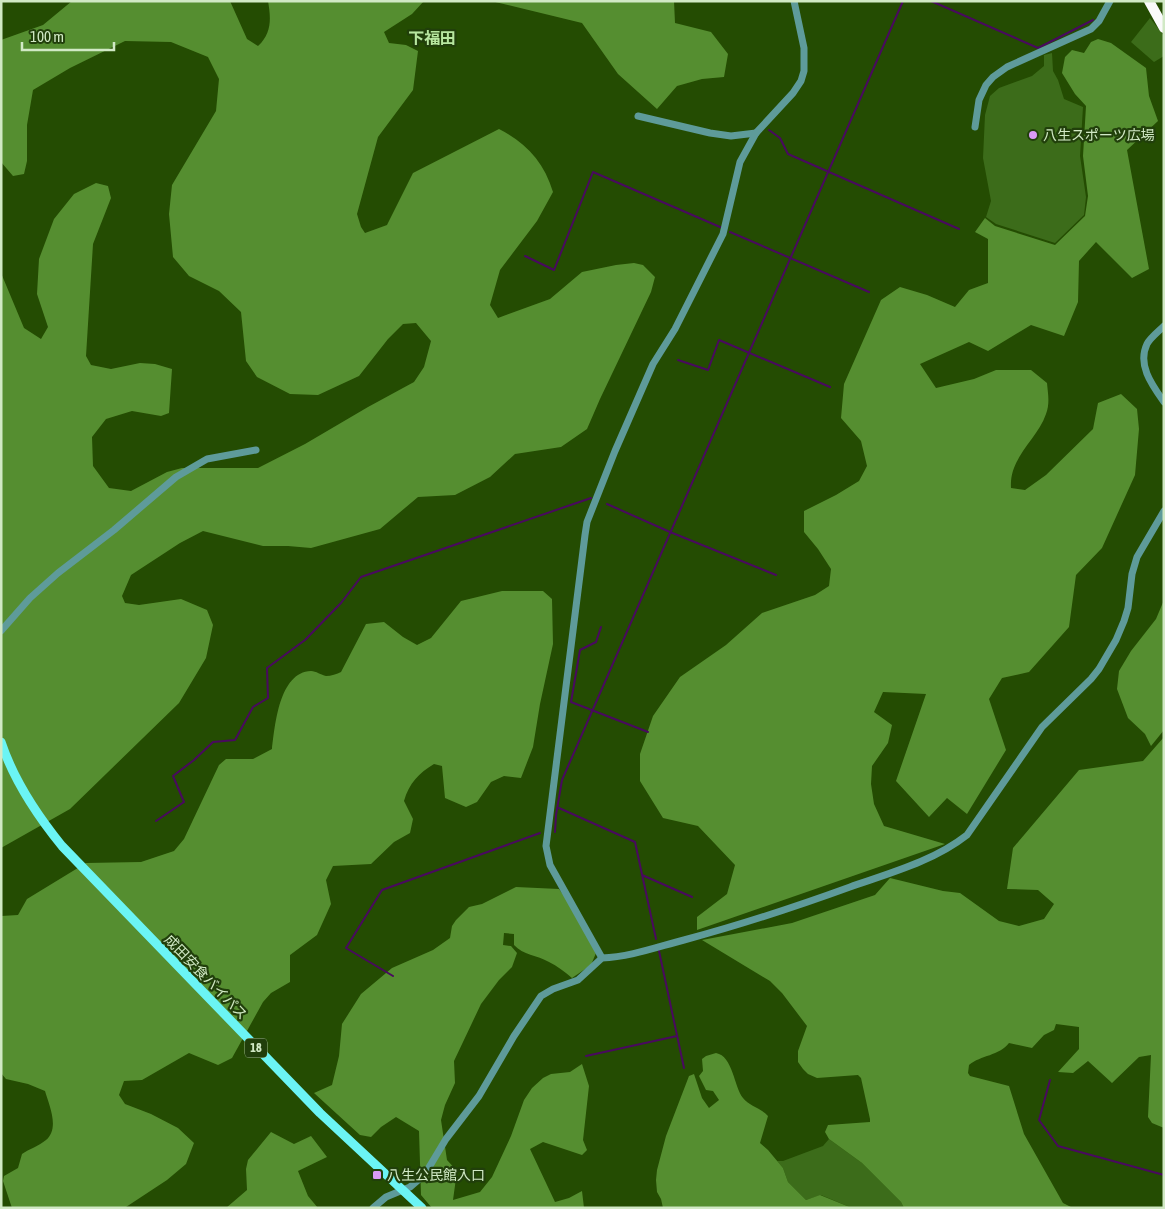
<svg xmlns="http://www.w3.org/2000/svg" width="1165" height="1209" viewBox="0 0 1165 1209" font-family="'Asap Condensed','Noto Sans JP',sans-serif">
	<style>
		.green { fill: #3c6c1a }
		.forest { fill: #558e30 }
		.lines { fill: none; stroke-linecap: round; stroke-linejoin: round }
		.stream { stroke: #49095f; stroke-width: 2 }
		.minor { stroke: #5e9b9a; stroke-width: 7 }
		.major { stroke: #6bf4f4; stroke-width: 9 }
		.highway { stroke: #fafafa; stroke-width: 10 }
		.poi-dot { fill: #da9af6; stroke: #213f0b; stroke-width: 2 }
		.labels { text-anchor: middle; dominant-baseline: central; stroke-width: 4.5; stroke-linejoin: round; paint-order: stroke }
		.shield { fill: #213f0b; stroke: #9cb68d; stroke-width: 1 }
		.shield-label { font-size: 12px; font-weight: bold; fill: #d1e9c5 }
		.poi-label { font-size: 14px; fill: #d1e9c5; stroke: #213f0b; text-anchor: start }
		.street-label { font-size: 14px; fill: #d1e9c5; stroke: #213f0b }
		.quarter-label { font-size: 16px; font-weight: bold; fill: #b7e69f; stroke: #213f0b }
	</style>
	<rect width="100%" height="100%" fill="#244c02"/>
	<!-- green -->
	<g class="green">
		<path d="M1150,18L1164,36V56L1154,62L1131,42Z"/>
		<path d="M1052,53L1053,71L1058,80L1064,99L1083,107L1080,156L1086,197L1084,215L1055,243L996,224L986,217L991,201L983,158L985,115L990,96L999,88L1032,76L1044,66V55Z"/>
		<path d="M829,1139L862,1163L901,1202L904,1208H852L821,1195L806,1200L788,1182L783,1168L777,1161H783L823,1146Z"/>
	</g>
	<!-- forest -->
	<g class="forest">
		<path d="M72,1H230L247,39L258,46C272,33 271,18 268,1H424L412,14L384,32L389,43L406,45L418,51L413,90L378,137L357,214L361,227L365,233L387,225L413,173L499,129C526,143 544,162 553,192L537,221L500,270L490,305L498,318L550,299L582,272L616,265L634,263L643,265L655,277L651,292L600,399L587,429L561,447L515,454L490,477L455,495L418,497L380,529L311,548L288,546H263L203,531L180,543L131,575L122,596L125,603L139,605L181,599L207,610L213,625L206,658L179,703L70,809L1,848V273L24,328L41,339L48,327L37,294L39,259L54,219L74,194L96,183L108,186L111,198L93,244L86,356L91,365L111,369L140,363L155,364L172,369L169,413L161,416L132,411L106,419L92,437L93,466L109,488L131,491L167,472L182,468H258L305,444L368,407L414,382L424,367L431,341L416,323L403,324L388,339L359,376L318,395L290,394L257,377L246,361L241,312L219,291L189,276L173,257L169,214L172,185L216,111L219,79L208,57L171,42L125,41L70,68L33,90L27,125V161L24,174L13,176L1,162V40L43,25Z"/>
		<path d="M491,1H674L675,23L711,32L728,54L724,77L702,79L677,86L657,109L618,74L582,23Z"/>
		<path d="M1098,39L1111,43L1146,68L1149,96L1158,121L1127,150L1149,269L1132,278L1096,242L1079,261L1078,302L1064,336L1031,325L988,351L969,342L920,364L936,388L974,379L996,370H1031L1047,383C1048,394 1050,403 1046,414C1037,440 1009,457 1011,488L1025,490L1046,475L1093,429L1098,403L1121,394L1137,409L1139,429L1135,475L1102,548L1076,575L1069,627L1029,672L1002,678L989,699L1006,750L967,814L947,798L929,817L896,781L926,694L883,692L874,712L892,725L888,743L872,766L871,784L874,804L884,826L945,844L697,930V917L727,894L735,865L698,826L663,818L640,781V754L653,716L680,677L726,645L762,613L815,595L829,586L831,569L818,549L804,532V511L836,495L859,481L867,466L861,441L841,418L844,384L881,300L900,287L927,295L955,307L969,290L988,283V239L975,232L985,218L995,226L1055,245L1085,216L1088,196L1083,156L1086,106L1075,94L1062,73L1065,57L1072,50L1084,53L1091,42Z"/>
		<path d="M502,591H543L552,599L553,644L540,704L533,747L521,778L504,776L491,782L477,802L466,807L445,798L442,766L434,764C419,773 409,783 404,801L413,819L410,833L394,842L371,864L333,866L326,880L331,904L317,935L290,955V982L271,993L263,1002L232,1058L218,1065L189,1053L142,1080L124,1081L119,1095L125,1104L151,1114L178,1128L194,1143L186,1164L167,1180L126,1207L12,1208L3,1181L4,1176L18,1168L22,1154C29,1149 39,1146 46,1140C60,1128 49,1105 45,1091L28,1084L6,1079L1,1073V916L18,915L27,899L86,863L141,862L174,851L184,839L219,765L226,759H253L272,749C275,726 279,672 311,671C316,671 321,675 326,676C331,676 337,674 341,672L366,624L384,622L403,637L417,645L431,638L461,601Z"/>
		<path d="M1164,600V730L1151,746L1145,734L1128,718L1117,689L1119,671L1131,651L1156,619Z"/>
		<path d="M1164,737V1128L1152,1123L1148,1117L1151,1055L1139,1057L1112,1083L1088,1061L1073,1073L1058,1072L1079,1049V1027L1056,1024L1054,1030L1044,1035L1032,1048L1009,1043C999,1056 981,1055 969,1065L968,1073L970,1076L1009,1086L1024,1134L1063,1203L1073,1208H904L901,1202L862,1163L829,1139L825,1132L828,1125L870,1122V1119L861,1078L858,1075L817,1078L808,1074L803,1069L798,1062V1051L807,1026L782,993L770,981L702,940L792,923L875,895L890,878L943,891L960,893L999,921L1019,926L1044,919L1054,904L1038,890L1007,889L1013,848L1079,770L1143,761Z"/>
		<path d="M516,887L559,889L570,904L596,953L591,965L572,978C565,972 557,966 549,962C537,955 523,955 514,945V934L504,933L503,945L511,946L517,953L512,967L499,980L481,1004L454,1061L455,1083L445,1105L441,1120L447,1160L457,1171L453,1200L480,1192L492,1177L511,1136L524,1100L532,1088L543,1078L551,1074L570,1072L582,1064L589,1086L583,1140L587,1150L582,1155L543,1142L530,1149L555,1202L569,1198L582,1191L584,1208H432L421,1195L419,1131L396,1117L381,1127L371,1137L360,1135L314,1093L332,1085L339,1056L342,1024L361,994L392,968L433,950L450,938L452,926L456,920L469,907L482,904Z"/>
		<path d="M716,1053C733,1056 734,1087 743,1098C749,1106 761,1108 768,1116L760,1143L768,1150L783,1168L788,1182L806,1200L820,1195L852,1208H663L661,1199L657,1192L656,1180L657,1170L666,1136L689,1076L694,1074L702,1098L709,1108L719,1100L713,1091L706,1090L699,1076L703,1071L702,1059L706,1056Z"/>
		<path d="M271,1132L294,1144L311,1136L327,1157L298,1171L308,1196L318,1208H226L247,1190L246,1169L248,1160Z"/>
	</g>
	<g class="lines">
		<!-- stream -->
		<g class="stream">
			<path d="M931,1L1038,48L1093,20"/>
			<path d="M769,130L780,138L788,154L959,229"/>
			<path d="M730,232L869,292"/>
			<path d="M525,256L554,270L593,172L720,227"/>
			<path d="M678,360L708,370L719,340L830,387"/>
			<path d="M607,504L670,532L776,575"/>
			<path d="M601,627L596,642L580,650L571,702L648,732"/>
			<path d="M559,808L635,842L656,939"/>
			<path d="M156,821L184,802L173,776L194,760L213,742L235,740L253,707L268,698L267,668L305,640L341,603L361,577L591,498"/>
			<path d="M555,832L556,815L562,780L903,1"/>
			<path d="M642,875L692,897"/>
			<path d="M659,951L684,1068"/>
			<path d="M393,976L346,948L382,890L540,833"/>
			<path d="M586,1056L677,1036"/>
			<path d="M1050,1080L1039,1120L1058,1146L1164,1175"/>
		</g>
		<!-- minor -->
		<g class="minor">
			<path d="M638,116L710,133L731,136L756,133"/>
			<path d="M975,127L979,100L986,85L993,77L1007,67L1091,29L1099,21L1110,1"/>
			<path d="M1164,326C1159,331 1150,338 1147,344C1137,365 1152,385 1164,402"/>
			<path d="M1,631L30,598L58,573L114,530L176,477L207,459L256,450"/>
			<path d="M602,958L550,865L546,846L585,535L587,522L615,451L653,364L675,329L723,234L740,162L756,133L793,93L801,81L804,71V48L794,1"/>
			<path d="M373,1208L386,1197L410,1187L425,1174L446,1139L479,1096L514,1036L541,996L553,989L578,980L602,958C630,957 657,947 684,940C740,925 795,907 850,887C890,873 934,861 967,835L1042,727L1091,679L1099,669L1116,640L1124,621L1128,608L1132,574L1137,557L1164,511"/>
		</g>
		<!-- major -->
		<path class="major" d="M1,742C14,781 36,814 62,846L320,1113L422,1208"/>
		<!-- highway -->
		<path class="highway" d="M1149,1L1164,28"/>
	</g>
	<!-- markers -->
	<g class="poi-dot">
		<circle cx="1033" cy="135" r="5"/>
		<rect x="372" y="1170" width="10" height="10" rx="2.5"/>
	</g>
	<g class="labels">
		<!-- shield labels -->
		<rect class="shield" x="245" y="1038.5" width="22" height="19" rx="4"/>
		<g class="shield-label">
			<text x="256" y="1048">18</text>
		</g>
		<!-- poi labels -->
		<g class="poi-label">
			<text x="1043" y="135">八生スポーツ広場</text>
			<text x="387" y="1175">八生公民館入口</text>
		</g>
		<!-- street labels -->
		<g class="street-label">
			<text transform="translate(206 977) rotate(46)">成田安食バイパス</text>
		</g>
		<!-- quarter labels -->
		<g class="quarter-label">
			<text x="432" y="38">下福田</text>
		</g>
	</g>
	<!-- border -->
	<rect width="1165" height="1209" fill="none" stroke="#d1e9c5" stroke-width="5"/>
	<!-- scale -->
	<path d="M22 42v8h92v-8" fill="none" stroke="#d1e9c5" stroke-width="2.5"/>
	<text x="30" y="42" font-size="15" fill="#d1e9c5" stroke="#213f0b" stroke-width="4" paint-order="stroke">100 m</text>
</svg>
